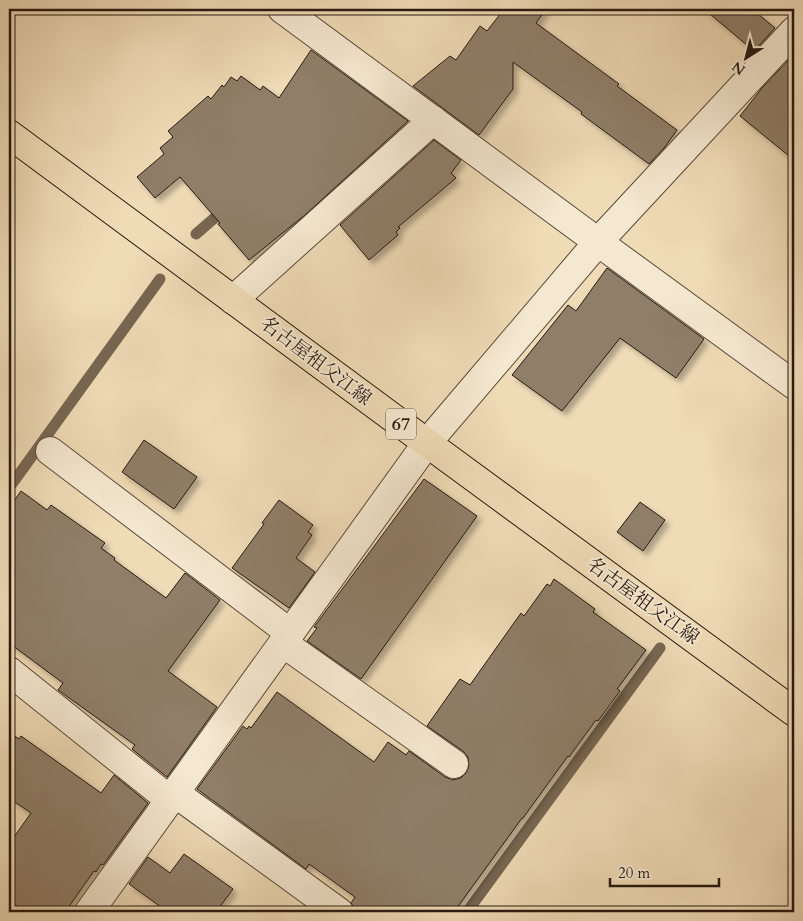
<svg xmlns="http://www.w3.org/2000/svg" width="803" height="921" viewBox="0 0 803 921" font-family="Cardo,'Noto Serif JP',serif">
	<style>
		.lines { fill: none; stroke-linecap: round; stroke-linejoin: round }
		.stream { stroke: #776652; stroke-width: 11 }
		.building { fill: #8f7e67; stroke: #281911; filter: url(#shadow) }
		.street-casing { stroke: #5a4a3a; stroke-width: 30 }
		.primary-casing { stroke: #281911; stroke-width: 30 }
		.street { stroke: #f5e8d0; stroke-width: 28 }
		.primary { stroke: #efdbb6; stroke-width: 28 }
		.labels { text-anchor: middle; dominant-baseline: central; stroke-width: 4; stroke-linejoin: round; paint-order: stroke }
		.shield { fill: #f5e8d0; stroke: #66574a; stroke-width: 1 }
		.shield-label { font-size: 18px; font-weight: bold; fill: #281911 }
		.street-label { font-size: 19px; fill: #281911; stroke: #f5e8d0 }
	</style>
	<defs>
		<filter id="shadow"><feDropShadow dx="4.5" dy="4.5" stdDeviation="2.5" flood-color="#0004"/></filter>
	</defs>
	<rect width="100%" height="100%" fill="#efdbb6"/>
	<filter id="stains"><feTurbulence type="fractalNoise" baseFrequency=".004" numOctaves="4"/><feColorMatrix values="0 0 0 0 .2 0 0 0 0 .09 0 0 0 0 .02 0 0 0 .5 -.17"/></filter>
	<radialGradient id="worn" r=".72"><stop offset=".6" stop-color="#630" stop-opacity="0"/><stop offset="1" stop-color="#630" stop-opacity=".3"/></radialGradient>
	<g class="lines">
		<!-- stream -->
		<g class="stream">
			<path d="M196,234L226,208"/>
			<path d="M9,488L160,279"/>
			<path d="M467,912L660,648"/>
		</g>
	</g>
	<!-- building -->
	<g class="building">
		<path d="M504,9H546L536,23L619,84L617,86L677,130L664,148L649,164L581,114L582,112L513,62V89L479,135L413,86L450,56L456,60L480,26L487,31Z"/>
		<path d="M704,9H752L775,28L754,51Z"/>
		<path d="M311,50L408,121L305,215L249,260L218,224L220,223L180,177L155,198L137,177L164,154L160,148L173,137L168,131L208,96L211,99L222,85L224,87L231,77L237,81L241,76L260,90L263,86L279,98Z"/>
		<path d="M794,54V160L740,116L762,88Z"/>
		<path d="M434,140L461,160L451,173L456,178L398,227L400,228L396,232L398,235L369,260L340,225Z"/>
		<path d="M607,268L704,339L676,378L620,338L562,411L512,375L568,305L576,311Z"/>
		<path d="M144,440L197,477L174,509L122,472Z"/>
		<path d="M424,479L477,516L361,679L307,641L317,628L314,627Z"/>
		<path d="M21,491L47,510L51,505L105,543L101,548L115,558L114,560L166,598L185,573L220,600L168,671L217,707L167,777L132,749L135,745L58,690L63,683L9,643V508Z"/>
		<path d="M279,500L313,525L308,532L312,535L296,558L315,572L289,608L232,568L264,524L262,523Z"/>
		<path d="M640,502L665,520L643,551L617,532Z"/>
		<path d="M554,579L595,609L593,612L646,650L617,689L620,691L598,721L596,720L569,757L568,756L523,818H522L454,912H354L353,906L351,903L355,897L309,864L306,869L197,789L243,726L247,729L249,726L251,728L277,692L374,762L388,742L406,755L409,751L445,777L453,780L461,778L466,773L469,766L468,757L463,751L427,726L460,679L470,685L521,613L524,616L547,584L550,586Z"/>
		<path d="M9,732L19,739L21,736L101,793L114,775L148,803L103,865L101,864L96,872L94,871L65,912H25L9,900V844L31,813L9,798Z"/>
		<path d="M184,854L233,889L216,912H168L129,884L148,857L170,873Z"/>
	</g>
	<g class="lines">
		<defs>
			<g id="street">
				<path d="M282,9L598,242L794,385"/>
				<path d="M233,300L433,120"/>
				<path d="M50,451L290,633"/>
				<path d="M283,643L454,764"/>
				<path d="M9,671L170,800"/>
				<path d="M175,793L339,912"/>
				<path d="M89,912L427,443L598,242L794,31"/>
			</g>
			<path id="primary" d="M9,134L427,443L794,712"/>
		</defs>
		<!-- street casing -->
		<use href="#street" class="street-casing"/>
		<!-- primary casing -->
		<use href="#primary" class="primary-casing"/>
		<!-- street -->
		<use href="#street" class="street"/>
		<!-- primary -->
		<use href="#primary" class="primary"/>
	</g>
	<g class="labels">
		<!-- shield labels -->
		<rect class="shield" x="386" y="408.5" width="30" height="31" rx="4"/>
		<g class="shield-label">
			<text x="401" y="424">67</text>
		</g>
		<!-- street labels -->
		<g class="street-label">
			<text transform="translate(316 361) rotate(37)">名古屋祖父江線</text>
			<text transform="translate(643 601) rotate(36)">名古屋祖父江線</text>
		</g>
	</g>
	<!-- margin -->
	<rect width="803" height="921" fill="none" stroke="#efdbb6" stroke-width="30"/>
	<rect x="10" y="10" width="783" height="901" fill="none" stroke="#281911" stroke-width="2.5"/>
	<rect x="15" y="15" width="773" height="891" fill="none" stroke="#281911"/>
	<!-- north arrow -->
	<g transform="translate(746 58) rotate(216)" stroke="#f5e8d0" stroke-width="4" paint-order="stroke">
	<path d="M0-4L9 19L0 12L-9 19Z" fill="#281911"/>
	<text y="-8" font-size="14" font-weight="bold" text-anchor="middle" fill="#281911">N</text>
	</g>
	<!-- scale -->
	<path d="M610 878v8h109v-8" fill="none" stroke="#281911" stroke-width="2.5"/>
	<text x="618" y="878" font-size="15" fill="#281911" stroke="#f5e8d0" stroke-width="4" paint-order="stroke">20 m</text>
	<rect width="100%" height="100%" filter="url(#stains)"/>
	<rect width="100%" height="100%" fill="url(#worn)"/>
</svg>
